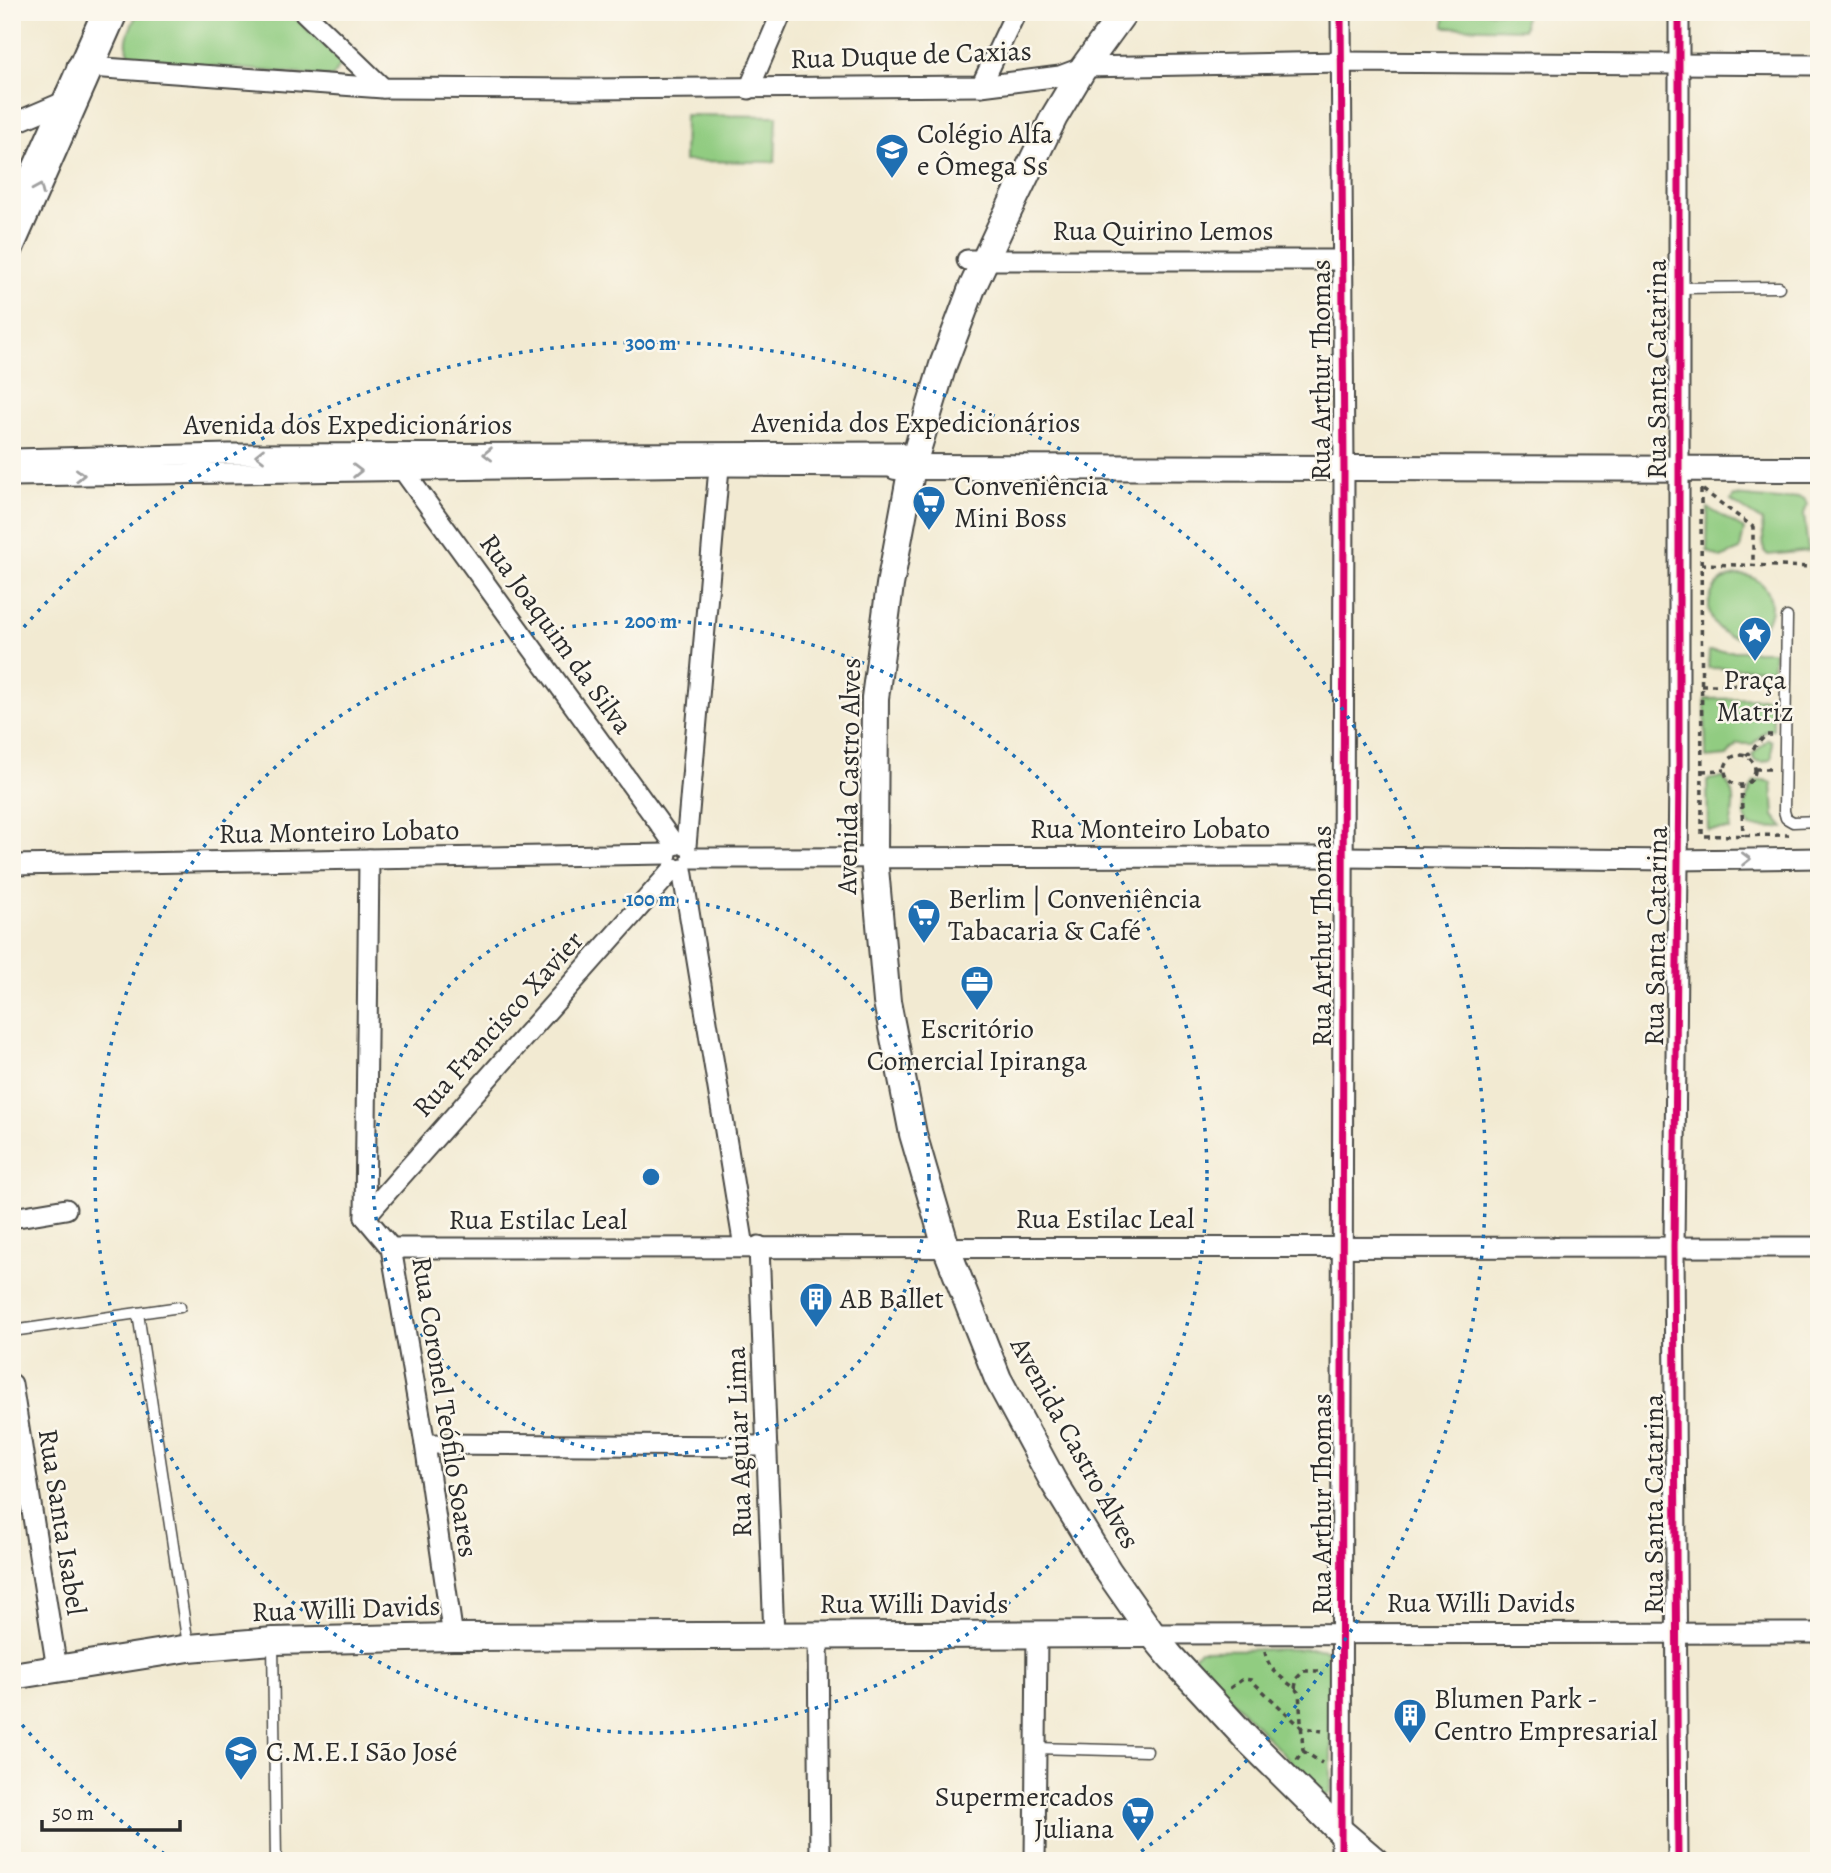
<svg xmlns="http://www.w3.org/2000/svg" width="1831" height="1873" viewBox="0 0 1831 1873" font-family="Alegreya,serif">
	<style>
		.green { fill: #91cc81; stroke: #5e7c56; stroke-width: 2 }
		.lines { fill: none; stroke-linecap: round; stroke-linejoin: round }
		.service-casing { stroke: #494844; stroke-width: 13 }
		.minor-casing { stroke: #494844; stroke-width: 23 }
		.tertiary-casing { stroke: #494844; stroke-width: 28 }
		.secondary-casing { stroke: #494844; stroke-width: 30 }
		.path { stroke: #494844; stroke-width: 3.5; stroke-dasharray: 5 5; stroke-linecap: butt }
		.service { stroke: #fff; stroke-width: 10 }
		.minor { stroke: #fff; stroke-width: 19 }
		.tertiary { stroke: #fff; stroke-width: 24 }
		.secondary { stroke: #fff; stroke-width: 26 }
		.cycleway-casing { stroke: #fbf7ec; stroke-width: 11 }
		.cycleway { stroke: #d6006c; stroke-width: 7 }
		.oneway { stroke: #a0a0a0 }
		.ring { fill: none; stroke: #1f6fb2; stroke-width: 3.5; stroke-dasharray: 3.5 7 }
		.labels { text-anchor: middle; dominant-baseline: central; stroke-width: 5; stroke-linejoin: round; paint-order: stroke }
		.street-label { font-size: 28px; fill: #2b2b2b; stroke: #fbf7ec }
		.poi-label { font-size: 28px; fill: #2b2b2b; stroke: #fbf7ec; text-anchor: start }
		.centre { fill: #1f6fb2; stroke: #fbf7ec; stroke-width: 3.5 }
		.ring-label { font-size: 21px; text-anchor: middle; font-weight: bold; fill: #1f6fb2; stroke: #fbf7ec; stroke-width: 5; stroke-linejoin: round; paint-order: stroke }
	</style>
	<rect width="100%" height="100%" fill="#fbf7ec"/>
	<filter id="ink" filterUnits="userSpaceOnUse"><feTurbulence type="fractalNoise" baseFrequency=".0143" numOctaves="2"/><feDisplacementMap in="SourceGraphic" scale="14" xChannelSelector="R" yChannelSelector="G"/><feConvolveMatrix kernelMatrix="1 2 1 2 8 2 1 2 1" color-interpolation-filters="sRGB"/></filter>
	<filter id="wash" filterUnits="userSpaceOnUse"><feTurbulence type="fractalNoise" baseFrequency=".00686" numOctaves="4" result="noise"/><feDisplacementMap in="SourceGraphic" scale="28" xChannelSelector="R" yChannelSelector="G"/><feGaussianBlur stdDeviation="1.57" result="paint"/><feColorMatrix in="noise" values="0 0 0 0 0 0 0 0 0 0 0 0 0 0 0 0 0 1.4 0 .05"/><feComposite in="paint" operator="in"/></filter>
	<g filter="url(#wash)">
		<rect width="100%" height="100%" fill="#f2ead2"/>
		<!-- green -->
		<g class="green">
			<path d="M138,12H289L339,59L341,64L333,77L133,59C120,44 130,29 138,12Z"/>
			<path d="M1444,12H1525L1524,29L1444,27Z"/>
			<path d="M685,115L777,116L775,162L684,161Z"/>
			<path d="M1734,496L1779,500L1799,497L1805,499L1807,505L1804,514L1808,551L1768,555L1764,551L1762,521L1731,501Z"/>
			<path d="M1708,508L1744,529L1740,550L1721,558L1707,551Z"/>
			<circle cx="1740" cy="606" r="31"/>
			<path d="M1709,651H1774L1773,669L1708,668Z"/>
			<path d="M1773,698V729L1766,730L1753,744H1737L1727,756L1706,758L1705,699Z"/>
			<path d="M1768,739L1772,741V759L1764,762L1755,761L1752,755Z"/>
			<path d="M1723,777C1738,795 1733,808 1730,830H1708L1707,780Z"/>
			<path d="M1764,780L1772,783L1774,816L1784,828L1750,827C1739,813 1747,796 1754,782Z"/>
			<path d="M1318,1649L1326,1650L1331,1660V1788L1330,1793L1323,1796L1194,1660L1195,1655L1200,1650Z"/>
		</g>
	</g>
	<g filter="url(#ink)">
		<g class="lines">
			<defs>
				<g id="service">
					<path d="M1679,288L1779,287"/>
					<path d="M1787,617L1784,811L1786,818L1793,822L1819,821"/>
					<path d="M138,1313L188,1645"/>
					<path d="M12,1331L180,1307"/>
					<path d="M273,1642L276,1861"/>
					<path d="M1035,1748L1147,1751"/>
				</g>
				<g id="minor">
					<path d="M304,12L383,88"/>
					<path d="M77,66L383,88L588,89L981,86L1060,76L1084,67L1341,62L1819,65"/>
					<path d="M981,86L1016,12"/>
					<path d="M749,89L782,12"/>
					<path d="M12,124L66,101"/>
					<path d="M12,214L102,12"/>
					<path d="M12,252L118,12"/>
					<path d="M967,260H1341"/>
					<path d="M12,459L229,454L899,452"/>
					<path d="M397,462L675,845"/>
					<path d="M12,476L719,466L896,467"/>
					<path d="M686,846L720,456"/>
					<path d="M692,858L1343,857L1677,860L1819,858"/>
					<path d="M369,859L365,1217L391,1248L425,1444L453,1637"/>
					<path d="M12,865L667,854"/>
					<path d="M682,869L744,1247"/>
					<path d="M365,1217L674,868"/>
					<path d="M12,1218L66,1209"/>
					<path d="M759,1246L774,1636"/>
					<path d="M391,1248L1819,1247"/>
					<path d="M12,1384L57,1669"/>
					<path d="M425,1444L767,1446"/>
					<path d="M1152,1634L1819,1633"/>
					<path d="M818,1636L820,1861"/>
					<path d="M1035,1861L1037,1636"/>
					<path d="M1341,1861L1344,469L1341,12"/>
					<path d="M1678,1861L1674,1247L1679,771V12"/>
				</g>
				<path id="tertiary" d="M896,467L1819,469"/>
				<g id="secondary">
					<path d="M1124,12L1084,67L1054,117L1000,228L972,288L943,365L912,467L890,585L875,698L874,857L887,1002L913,1134L946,1247L998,1379L1053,1481L1108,1571L1152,1634L1171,1657L1248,1740L1341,1832L1375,1861"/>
					<path d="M12,1676L189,1648L273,1641L453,1637L1152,1634"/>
				</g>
			</defs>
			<!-- service casing -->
			<use href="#service" class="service-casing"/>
			<!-- minor casing -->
			<use href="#minor" class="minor-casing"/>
			<!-- tertiary casing -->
			<use href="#tertiary" class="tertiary-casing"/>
			<!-- secondary casing -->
			<use href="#secondary" class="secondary-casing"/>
			<!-- path -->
			<g class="path">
				<path d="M1701,489L1702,836L1789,835"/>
				<path d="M1703,490L1753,527V565"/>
				<path d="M1701,564L1819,567"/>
				<path d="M1701,685H1774"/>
				<circle cx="1740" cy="770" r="15"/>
				<path d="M1746,756L1766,735H1772"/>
				<path d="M1755,769H1770"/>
				<path d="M1702,771L1725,770"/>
				<path d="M1741,784L1743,836"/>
				<path d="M1265,1651C1267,1671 1285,1679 1299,1692L1303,1751L1297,1760"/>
				<path d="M1230,1688L1243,1679L1251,1680L1301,1727L1322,1731"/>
				<path d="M1295,1688L1297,1678L1304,1671H1324"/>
				<path d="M1303,1751L1322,1763"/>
			</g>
			<!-- service -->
			<use href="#service" class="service"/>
			<!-- minor -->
			<use href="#minor" class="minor"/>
			<!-- tertiary -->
			<use href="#tertiary" class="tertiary"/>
			<!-- secondary -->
			<use href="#secondary" class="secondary"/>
			<defs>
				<g id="cycleway">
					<path d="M1341,1861L1344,469L1341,12"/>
					<path d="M1678,1861L1674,1247L1679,771V12"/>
				</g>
			</defs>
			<!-- cycleway casing -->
			<use href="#cycleway" class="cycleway-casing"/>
			<!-- cycleway -->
			<use href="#cycleway" class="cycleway"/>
		</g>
		<!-- one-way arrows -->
		<defs><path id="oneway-chevron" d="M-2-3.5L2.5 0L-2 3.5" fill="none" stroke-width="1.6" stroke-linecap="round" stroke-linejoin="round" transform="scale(1.75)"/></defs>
		<g class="oneway">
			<use href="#oneway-chevron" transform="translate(39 189) rotate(-67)"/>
			<use href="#oneway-chevron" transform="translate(488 454) rotate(179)"/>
			<use href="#oneway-chevron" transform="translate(260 455) rotate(-180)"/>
			<use href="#oneway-chevron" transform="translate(357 471) rotate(-1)"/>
			<use href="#oneway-chevron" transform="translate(80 475) rotate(-1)"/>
			<use href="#oneway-chevron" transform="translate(1746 859) rotate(-1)"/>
		</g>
	</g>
	<!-- distance rings -->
	<g class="ring">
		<circle cx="651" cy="1177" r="278"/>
		<circle cx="651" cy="1177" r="556"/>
		<path d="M173 1860A834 834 0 0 1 17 1719M17 635A834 834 0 1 1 1129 1860"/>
	</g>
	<!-- icons -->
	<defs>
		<symbol id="school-pin" viewBox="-11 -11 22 30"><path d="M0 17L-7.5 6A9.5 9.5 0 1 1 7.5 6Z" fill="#1f6fb2" stroke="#fbf7ec"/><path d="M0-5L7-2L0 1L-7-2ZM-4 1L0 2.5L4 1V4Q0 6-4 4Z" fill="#fff"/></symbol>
		<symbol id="supermarket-pin" viewBox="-11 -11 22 30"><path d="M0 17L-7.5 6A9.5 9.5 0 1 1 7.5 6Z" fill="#1f6fb2" stroke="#fbf7ec"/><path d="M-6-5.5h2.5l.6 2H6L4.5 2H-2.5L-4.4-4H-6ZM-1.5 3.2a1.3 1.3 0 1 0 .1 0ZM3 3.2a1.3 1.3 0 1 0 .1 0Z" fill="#fff"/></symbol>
		<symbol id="sight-pin" viewBox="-11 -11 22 30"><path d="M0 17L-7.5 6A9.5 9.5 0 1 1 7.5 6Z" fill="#1f6fb2" stroke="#fbf7ec"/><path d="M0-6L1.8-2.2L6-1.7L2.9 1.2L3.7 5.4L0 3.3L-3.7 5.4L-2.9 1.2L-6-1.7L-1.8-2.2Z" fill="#fff"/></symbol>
		<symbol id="office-pin" viewBox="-11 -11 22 30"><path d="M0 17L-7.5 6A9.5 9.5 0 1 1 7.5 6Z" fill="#1f6fb2" stroke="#fbf7ec"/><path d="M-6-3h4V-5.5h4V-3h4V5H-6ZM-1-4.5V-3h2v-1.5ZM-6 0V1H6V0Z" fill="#fff"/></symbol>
		<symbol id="building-pin" viewBox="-11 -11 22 30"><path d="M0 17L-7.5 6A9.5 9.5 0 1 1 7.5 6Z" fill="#1f6fb2" stroke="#fbf7ec"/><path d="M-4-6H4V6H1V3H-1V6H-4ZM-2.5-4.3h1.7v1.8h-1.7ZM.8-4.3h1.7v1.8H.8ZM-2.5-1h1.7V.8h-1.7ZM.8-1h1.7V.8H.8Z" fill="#fff"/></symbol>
	</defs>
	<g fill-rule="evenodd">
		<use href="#school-pin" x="873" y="131" width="38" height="52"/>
		<use href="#supermarket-pin" x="910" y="483" width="38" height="52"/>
		<use href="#sight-pin" x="1736" y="614" width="38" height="52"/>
		<use href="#supermarket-pin" x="905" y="896" width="38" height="52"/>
		<use href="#office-pin" x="958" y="963" width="38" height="52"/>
		<use href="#building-pin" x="797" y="1280" width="38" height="52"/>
		<use href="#building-pin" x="1391" y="1696" width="38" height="52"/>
		<use href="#school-pin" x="222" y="1733" width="38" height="52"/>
		<use href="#supermarket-pin" x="1119" y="1794" width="38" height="52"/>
	</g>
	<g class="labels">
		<!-- street labels -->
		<g class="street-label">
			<text transform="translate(911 55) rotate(-2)">Rua Duque de Caxias</text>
			<text x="1163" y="231">Rua Quirino Lemos</text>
			<text transform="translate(1657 369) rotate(-90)">Rua Santa Catarina</text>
			<text transform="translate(1321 370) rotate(-90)">Rua Arthur Thomas</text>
			<text x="916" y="423">Avenida dos Expedicionários</text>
			<text x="348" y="425">Avenida dos Expedicionários</text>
			<text transform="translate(556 634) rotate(54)">Rua Joaquim da Silva</text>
			<text transform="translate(849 776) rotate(-89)">Avenida Castro Alves</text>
			<text x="1150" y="829">Rua Monteiro Lobato</text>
			<text transform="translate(339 832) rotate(-1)">Rua Monteiro Lobato</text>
			<text transform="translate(1322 936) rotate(-90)">Rua Arthur Thomas</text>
			<text transform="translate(1656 936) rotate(-89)">Rua Santa Catarina</text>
			<text transform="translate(498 1024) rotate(-48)">Rua Francisco Xavier</text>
			<text x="1105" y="1219">Rua Estilac Leal</text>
			<text x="538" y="1220">Rua Estilac Leal</text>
			<text transform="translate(445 1407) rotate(81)">Rua Coronel Teófilo Soares</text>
			<text transform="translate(739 1442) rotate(-92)">Rua Aguiar Lima</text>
			<text transform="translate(1075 1443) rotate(61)">Avenida Castro Alves</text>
			<text transform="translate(1322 1504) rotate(-90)">Rua Arthur Thomas</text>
			<text transform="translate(1654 1504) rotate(-90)">Rua Santa Catarina</text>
			<text transform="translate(62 1522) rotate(81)">Rua Santa Isabel</text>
			<text x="1481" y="1603">Rua Willi Davids</text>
			<text x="914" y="1604">Rua Willi Davids</text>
			<text transform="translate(346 1609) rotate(-2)">Rua Willi Davids</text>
		</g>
		<!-- poi labels -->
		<g class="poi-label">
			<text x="917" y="134">Colégio Alfa<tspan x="917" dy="32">e Ômega Ss</tspan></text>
			<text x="954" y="486">Conveniência<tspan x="954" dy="32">Mini Boss</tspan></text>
			<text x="1755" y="680" text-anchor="middle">Praça<tspan x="1755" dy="32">Matriz</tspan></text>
			<text x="948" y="899">Berlim | Conveniência<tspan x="948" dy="32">Tabacaria &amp; Café</tspan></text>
			<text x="977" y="1029" text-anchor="middle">Escritório<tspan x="977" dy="32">Comercial Ipiranga</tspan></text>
			<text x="840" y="1299">AB Ballet</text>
			<text x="1434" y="1699">Blumen Park -<tspan x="1434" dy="32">Centro Empresarial</tspan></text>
			<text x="266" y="1752">C.M.E.I São José</text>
			<text x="1114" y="1797" text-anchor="end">Supermercados<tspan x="1114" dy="32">Juliana</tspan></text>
		</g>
	</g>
	<circle cx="651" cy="1177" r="10" class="centre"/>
	<g class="ring-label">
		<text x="651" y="350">300 m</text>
		<text x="651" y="628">200 m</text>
		<text x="651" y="906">100 m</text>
	</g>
	<!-- margin -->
	<rect width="1831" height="1873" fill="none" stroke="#fbf7ec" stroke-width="42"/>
	<!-- scale -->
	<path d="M42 1820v10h138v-10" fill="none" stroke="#2b2b2b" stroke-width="3.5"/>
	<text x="52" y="1820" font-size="21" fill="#2b2b2b" stroke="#fbf7ec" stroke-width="5" paint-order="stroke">50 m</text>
</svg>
